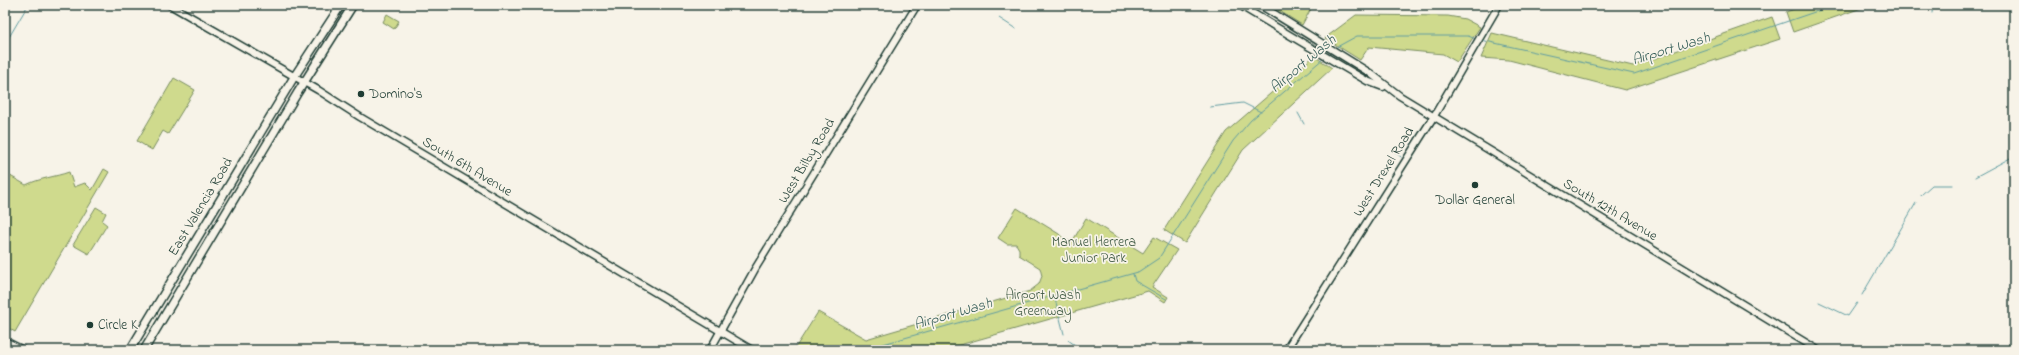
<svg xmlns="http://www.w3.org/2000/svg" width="2019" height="355" viewBox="0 0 2019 355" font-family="'Indie Flower',sans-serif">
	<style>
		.green { fill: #cfda8d; stroke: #778c60 }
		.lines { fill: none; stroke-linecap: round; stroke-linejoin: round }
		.stream { stroke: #609ca1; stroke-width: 1 }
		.secondary-casing { stroke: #1f3d34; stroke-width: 9 }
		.primary-casing { stroke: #1f3d34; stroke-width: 10 }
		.secondary { stroke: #f7f3e8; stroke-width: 6 }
		.primary { stroke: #f7f3e8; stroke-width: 7 }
		.poi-dot { fill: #1f3d34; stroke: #f7f3e8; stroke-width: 1.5 }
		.labels { text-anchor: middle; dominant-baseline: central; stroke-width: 3.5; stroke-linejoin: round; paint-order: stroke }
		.poi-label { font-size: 14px; fill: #1f3d34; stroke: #f7f3e8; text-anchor: start }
		.street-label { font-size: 14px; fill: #1f3d34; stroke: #f7f3e8 }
		.park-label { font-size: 14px; fill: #425c46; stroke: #f7f3e8 }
		.water-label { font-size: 15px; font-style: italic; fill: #355d58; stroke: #f7f3e8 }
	</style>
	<rect width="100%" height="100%" fill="#f7f3e8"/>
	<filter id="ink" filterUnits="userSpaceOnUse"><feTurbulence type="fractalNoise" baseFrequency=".025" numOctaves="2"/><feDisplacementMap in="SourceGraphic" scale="8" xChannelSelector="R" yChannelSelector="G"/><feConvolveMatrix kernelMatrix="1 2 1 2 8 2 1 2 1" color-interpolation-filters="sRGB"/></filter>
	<g filter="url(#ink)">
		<!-- green -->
		<g class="green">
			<path d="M1270,5H1313L1302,25Z"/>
			<path d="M1805,5H1870L1793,32L1786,12Z"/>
			<path d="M387,14L399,21L394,29L383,22Z"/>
			<path d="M1356,15L1448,16L1465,19L1480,27L1457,62L1443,54L1369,47L1360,60L1325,38Z"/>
			<path d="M1772,17L1780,39L1625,90L1509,60L1481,58L1492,33L1633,66Z"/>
			<path d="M1314,56L1332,68L1243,150L1185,243L1164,230L1226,132Z"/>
			<path d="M174,78L195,90L168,134L163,131L152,150L137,141Z"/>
			<path d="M104,169L109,172L15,332L5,326V173L26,185C40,178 55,177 69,172L74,187L85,183L92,190Z"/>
			<path d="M96,207L106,213L102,221L107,225L89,254L73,245Z"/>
			<path d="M1017,208L1059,234L1065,240L1071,241L1075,237L1086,218L1143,253L1154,237L1177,250L1152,287L1168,297L1165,302L1148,291L942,350H794L818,312L866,339L1030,291L1039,284L1042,276L1040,268L1019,255V249L1016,244H1007L998,238Z"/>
		</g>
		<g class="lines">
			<!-- stream -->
			<g class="stream">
				<path d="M1932,13L1933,5"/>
				<path d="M999,18L1016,29"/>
				<path d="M1481,40L1634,74L1835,5"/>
				<path d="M5,44L28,5"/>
				<path d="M1335,48L1357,36H1468L1476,39"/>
				<path d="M1210,107L1243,103L1261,112"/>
				<path d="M1298,113L1304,124"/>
				<path d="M1394,151L1401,157"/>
				<path d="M1975,177L2014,156"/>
				<path d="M1921,195L1932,185H1953"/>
				<path d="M1133,274L1135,281L1166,299"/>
				<path d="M1054,295L1064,334"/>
				<path d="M1862,295L1916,203"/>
				<path d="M1819,302L1848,316L1857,303"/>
				<path d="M1068,340L1082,350"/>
				<path d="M862,350L1138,272L1159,258L1233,141L1251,120L1324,58"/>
			</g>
			<defs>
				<g id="secondary">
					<path d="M170,5L318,90L360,117L752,350"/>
					<path d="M1239,5L1367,81L1383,87"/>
					<path d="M1260,5L1370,73L1400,96L1818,350"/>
					<path d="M5,341L23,350"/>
					<path d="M710,350L755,269L917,5"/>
					<path d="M1286,350L1434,116L1499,5"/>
				</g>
				<g id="primary">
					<path d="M130,350L294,77L341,5"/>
					<path d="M144,350L298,92L353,5"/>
				</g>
			</defs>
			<!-- secondary casing -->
			<use href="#secondary" class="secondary-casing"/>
			<!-- primary casing -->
			<use href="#primary" class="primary-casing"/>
			<!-- secondary -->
			<use href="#secondary" class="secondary"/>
			<!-- primary -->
			<use href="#primary" class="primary"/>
		</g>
	</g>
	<!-- markers -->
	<g class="poi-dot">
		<circle cx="361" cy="94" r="4"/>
		<circle cx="1475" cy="185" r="4"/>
		<circle cx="90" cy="325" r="4"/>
	</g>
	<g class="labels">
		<!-- poi labels -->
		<g class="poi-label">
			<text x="369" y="94">Domino's</text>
			<text x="1475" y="200" text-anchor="middle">Dollar General</text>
			<text x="98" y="325">Circle K</text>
		</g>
		<!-- street labels -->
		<g class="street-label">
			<text transform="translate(807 161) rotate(-59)">West Bilby Road</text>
			<text transform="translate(467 167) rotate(31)">South 6th Avenue</text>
			<text transform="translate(1384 172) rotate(-58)">West Drexel Road</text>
			<text transform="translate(201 207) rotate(-59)">East Valencia Road</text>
			<text transform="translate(1610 210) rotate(31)">South 12th Avenue</text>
		</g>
		<!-- park labels -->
		<g class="park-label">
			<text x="1094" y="242">Manuel Herrera<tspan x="1094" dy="16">Junior Park</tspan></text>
			<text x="1043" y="295">Airport Wash<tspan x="1043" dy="16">Greenway</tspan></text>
		</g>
		<!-- water labels -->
		<g class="water-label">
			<text transform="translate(1671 49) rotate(-17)">Airport Wash</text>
			<text transform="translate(1303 64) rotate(-40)">Airport Wash</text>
			<text transform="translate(953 314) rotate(-16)">Airport Wash</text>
		</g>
	</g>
	<!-- margin -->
	<rect width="2019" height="355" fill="none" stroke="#f7f3e8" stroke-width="20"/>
	<rect x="10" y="10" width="1999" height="335" fill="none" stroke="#1f3d34" stroke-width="1.5" filter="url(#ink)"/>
</svg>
